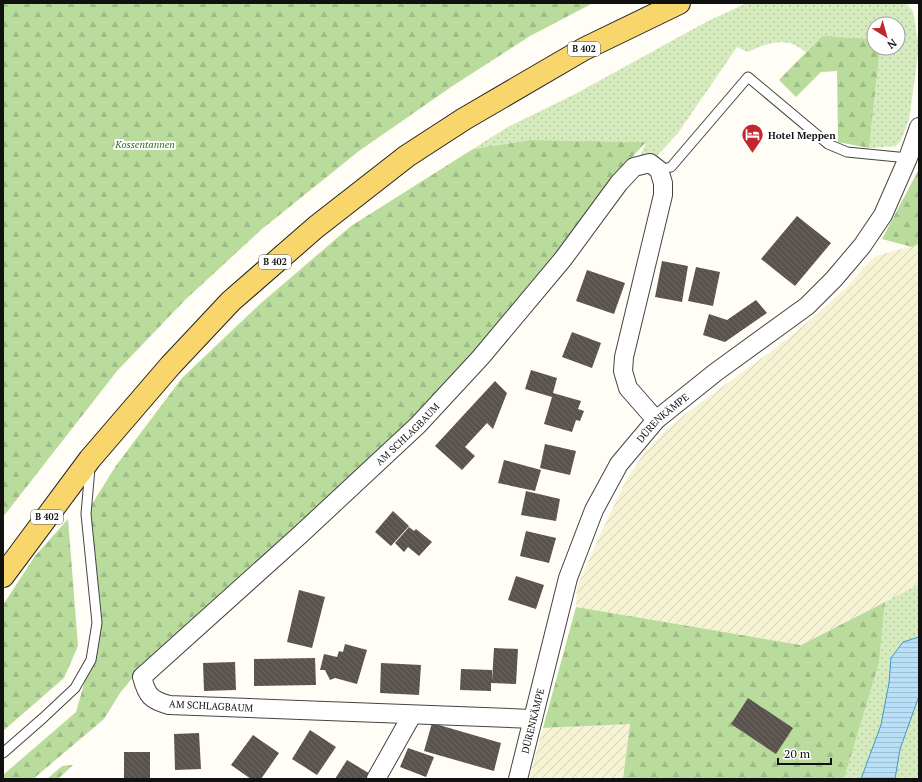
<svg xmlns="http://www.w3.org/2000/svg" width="922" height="782" viewBox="0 0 922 782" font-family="'PT Serif',serif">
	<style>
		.farmland { fill: url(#farmland-furrows) }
		.grass { fill: url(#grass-dots) }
		.forest { fill: url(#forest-firs) }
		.water { fill: url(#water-rules); stroke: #3f96cf }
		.building { fill: url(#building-back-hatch) }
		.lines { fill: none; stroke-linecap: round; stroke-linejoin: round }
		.lane-casing { stroke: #444; stroke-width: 11 }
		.street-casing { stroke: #444; stroke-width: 20 }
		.primary-casing { stroke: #222; stroke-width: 24 }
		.lane { stroke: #fff; stroke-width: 9 }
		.street { stroke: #fff; stroke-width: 18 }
		.primary { stroke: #f9d66b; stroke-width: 22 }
		.labels { text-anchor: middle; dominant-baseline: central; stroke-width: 4; stroke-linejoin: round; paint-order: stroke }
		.shield { fill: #fff; stroke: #585858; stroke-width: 1 }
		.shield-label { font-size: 9px; font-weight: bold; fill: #111 }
		.poi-label { font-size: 10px; font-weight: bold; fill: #111; stroke: #fff; text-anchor: start }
		.park-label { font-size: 10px; font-style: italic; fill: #2f6b1f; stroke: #fff }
		.street-label { font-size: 10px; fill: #111; stroke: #fff }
	</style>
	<defs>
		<pattern id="farmland-furrows" width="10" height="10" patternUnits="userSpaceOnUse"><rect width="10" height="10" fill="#f6f3d4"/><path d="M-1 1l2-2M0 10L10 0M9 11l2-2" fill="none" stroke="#d2cfb5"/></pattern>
		<pattern id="grass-dots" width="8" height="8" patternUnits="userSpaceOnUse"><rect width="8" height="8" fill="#d5ebbd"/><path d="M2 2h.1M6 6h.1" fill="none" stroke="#b6c8a1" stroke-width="1.8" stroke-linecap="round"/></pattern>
		<pattern id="forest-firs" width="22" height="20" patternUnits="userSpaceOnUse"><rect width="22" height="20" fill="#b9dc9c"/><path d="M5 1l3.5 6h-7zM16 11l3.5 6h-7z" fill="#9ebc85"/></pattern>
		<pattern id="water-rules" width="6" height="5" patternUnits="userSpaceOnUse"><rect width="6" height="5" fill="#b9e0f7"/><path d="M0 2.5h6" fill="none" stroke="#9ebfd3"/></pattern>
		<pattern id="building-back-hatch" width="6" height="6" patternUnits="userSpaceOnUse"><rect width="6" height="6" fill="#5a524d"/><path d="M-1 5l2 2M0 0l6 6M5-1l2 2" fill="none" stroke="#6d6662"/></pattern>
	</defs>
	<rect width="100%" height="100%" fill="#fffdf5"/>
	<!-- farmland -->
	<g class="farmland">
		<path d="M919,244V584L801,645L576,607L577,587L600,535L625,482L644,453L667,429L692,409L773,350L809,321L847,287L868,263L876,256Z"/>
		<path d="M630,724L623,779H529L543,728Z"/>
	</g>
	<!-- grass -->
	<g class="grass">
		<path d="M747,3H906L913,11L919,47L909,120L901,140L896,146L869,148L880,48H898V24H874V39L822,36L806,52C801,49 795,44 789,43C775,40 760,46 748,52L737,47L678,133L656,157L643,159L641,154L646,142L530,140L473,149L506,128L577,93L708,21Z"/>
		<path d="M919,584V779H844L879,663L885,602Z"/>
	</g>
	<!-- forest -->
	<g class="forest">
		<path d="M3,3H593L530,36L451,87L359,151L262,229L186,299L117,371L3,517Z"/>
		<path d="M822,36L874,39V48H880L869,148L838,142L837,71L821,72L796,97L779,80Z"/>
		<path d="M530,140L646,142L622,168L561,253L478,353L404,425L279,544L144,664L120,693L104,719L33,779H3V775L76,712L91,660L97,623L86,514L115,467L182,378L260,304L351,226L473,149Z"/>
		<path d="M919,169V244L912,247L882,239Z"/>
		<path d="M68,519L78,646L64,678L3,731V605L35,556Z"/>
		<path d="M885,602L879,663L844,779H623L630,724L543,728L576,607L801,645Z"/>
		<path d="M73,765L58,779H47L62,766Z"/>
	</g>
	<!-- water -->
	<path class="water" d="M919,637V696L900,749L895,779H861L881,725L889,683L891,658L903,642Z"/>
	<!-- building -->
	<g class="building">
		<path d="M797,216L831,243L795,286L761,259Z"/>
		<path d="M662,261L688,266L682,302L655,297Z"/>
		<path d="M696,267L720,272L713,306L688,301Z"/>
		<path d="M587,270L625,283L614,314L576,301Z"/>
		<path d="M756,300L767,313L725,342L703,335L709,314L727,320Z"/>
		<path d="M572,332L601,343L592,368L562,357Z"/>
		<path d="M531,370L557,378L553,393L581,401L578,409L584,411L580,421L576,420L572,432L544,424L552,397L525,389Z"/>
		<path d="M495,381L507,393L493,429L487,423L465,447L475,456L462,470L435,446Z"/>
		<path d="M545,444L576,451L570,475L540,468Z"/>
		<path d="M504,460L541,470L535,491L498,483Z"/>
		<path d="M526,491L560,499L556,521L521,515Z"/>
		<path d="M393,511L409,526L391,546L375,532Z"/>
		<path d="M409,527L414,531L416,529L432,542L419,556L408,547L404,552L395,543Z"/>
		<path d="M526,531L556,538L549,563L520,556Z"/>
		<path d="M516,576L544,585L536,609L508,600Z"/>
		<path d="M299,590L325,597L312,648L287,642Z"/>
		<path d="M345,644L367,650L357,684L335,678L330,680L325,670H320L324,654L337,657L339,651L343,652Z"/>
		<path d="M494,648L518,649L516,684L491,683V691L460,690L461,669L492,670V681Z"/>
		<path d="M315,658L316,685L254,686V659Z"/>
		<path d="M235,662L236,690L204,691L203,663Z"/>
		<path d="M381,663L421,665L419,695L380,693Z"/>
		<path d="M748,698L793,728L776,754L731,724Z"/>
		<path d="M432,723L501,743L494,771L424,751Z"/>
		<path d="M310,730L336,747L317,775L292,759Z"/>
		<path d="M199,733L201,769L175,770L174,734Z"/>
		<path d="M253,735L279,753L261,779H251L231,765Z"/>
		<path d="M408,748L434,757L426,777L400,767Z"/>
		<rect x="124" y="752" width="26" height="27"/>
		<path d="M347,760L372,775L370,779H335Z"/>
	</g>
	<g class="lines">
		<defs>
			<g id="lane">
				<path d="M659,170L671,167L748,77L828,144L847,152L908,158"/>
				<path d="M3,753L43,718L75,688L91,660L97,623L86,514L90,468"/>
			</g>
			<g id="street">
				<path id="s1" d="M533,719L169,705C151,700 147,696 142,677L301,534L418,425L481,357L563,259L619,183L634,167L650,163L659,170L663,183V195L624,357L623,371L628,388L656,420"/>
				<path d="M376,779L412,715"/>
				<path id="s2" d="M518,779L568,578L594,510L619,464L656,420L716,372L807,306L834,279L862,246L883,215L908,158L919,127"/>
			</g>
			<path id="primary" d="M3,576L90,459L170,366L231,301L316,227L407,156L464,119L584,49L679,3"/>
		</defs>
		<!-- lane casing -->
		<use href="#lane" class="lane-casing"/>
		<!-- street casing -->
		<use href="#street" class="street-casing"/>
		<!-- primary casing -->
		<use href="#primary" class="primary-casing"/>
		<!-- lane -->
		<use href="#lane" class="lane"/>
		<!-- street -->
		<use href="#street" class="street"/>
		<!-- primary -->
		<use href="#primary" class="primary"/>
	</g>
	<!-- icons -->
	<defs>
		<symbol id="hotel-pin" viewBox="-11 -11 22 30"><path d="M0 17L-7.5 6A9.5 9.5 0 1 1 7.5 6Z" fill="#c4262e" stroke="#fff"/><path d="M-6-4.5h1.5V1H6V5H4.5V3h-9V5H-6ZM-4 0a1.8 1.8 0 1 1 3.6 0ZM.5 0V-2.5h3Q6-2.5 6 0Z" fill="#fff"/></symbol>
	</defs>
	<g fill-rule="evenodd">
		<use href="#hotel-pin" x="740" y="122" width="25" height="34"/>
	</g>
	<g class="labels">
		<!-- shield labels -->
		<g class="shield">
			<rect x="568" y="42" width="32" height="14" rx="3"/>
			<rect x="259" y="255" width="32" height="14" rx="3"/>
			<rect x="31" y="510" width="32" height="14" rx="3"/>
		</g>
		<g class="shield-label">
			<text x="584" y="49">B 402</text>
			<text x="275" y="262">B 402</text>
			<text x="47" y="517">B 402</text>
		</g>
		<!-- poi labels -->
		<g class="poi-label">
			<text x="768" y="135">Hotel Meppen</text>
		</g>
		<!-- park labels -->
		<g class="park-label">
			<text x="145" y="144">Kossentannen</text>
		</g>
		<!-- street labels -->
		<g class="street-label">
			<text stroke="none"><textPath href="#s2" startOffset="396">DÜRENKÄMPE</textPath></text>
			<text stroke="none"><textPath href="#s1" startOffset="766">AM SCHLAGBAUM</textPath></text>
			<text transform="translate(211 706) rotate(3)">AM SCHLAGBAUM</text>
			<text stroke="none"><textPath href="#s2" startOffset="60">DÜRENKÄMPE</textPath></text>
		</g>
	</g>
	<!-- border -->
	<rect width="922" height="782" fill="none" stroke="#111111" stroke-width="8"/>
	<!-- north arrow -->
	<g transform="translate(886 36) rotate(143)"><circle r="19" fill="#ffffff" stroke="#a0a0a0"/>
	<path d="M0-3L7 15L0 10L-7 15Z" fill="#c4262e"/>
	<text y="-6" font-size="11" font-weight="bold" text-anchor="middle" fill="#111111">N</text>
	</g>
	<!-- scale -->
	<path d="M778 758v6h53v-6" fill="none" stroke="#111111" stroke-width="2"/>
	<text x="784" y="758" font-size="12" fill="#111111" stroke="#ffffff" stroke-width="3" paint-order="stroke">20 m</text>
</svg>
